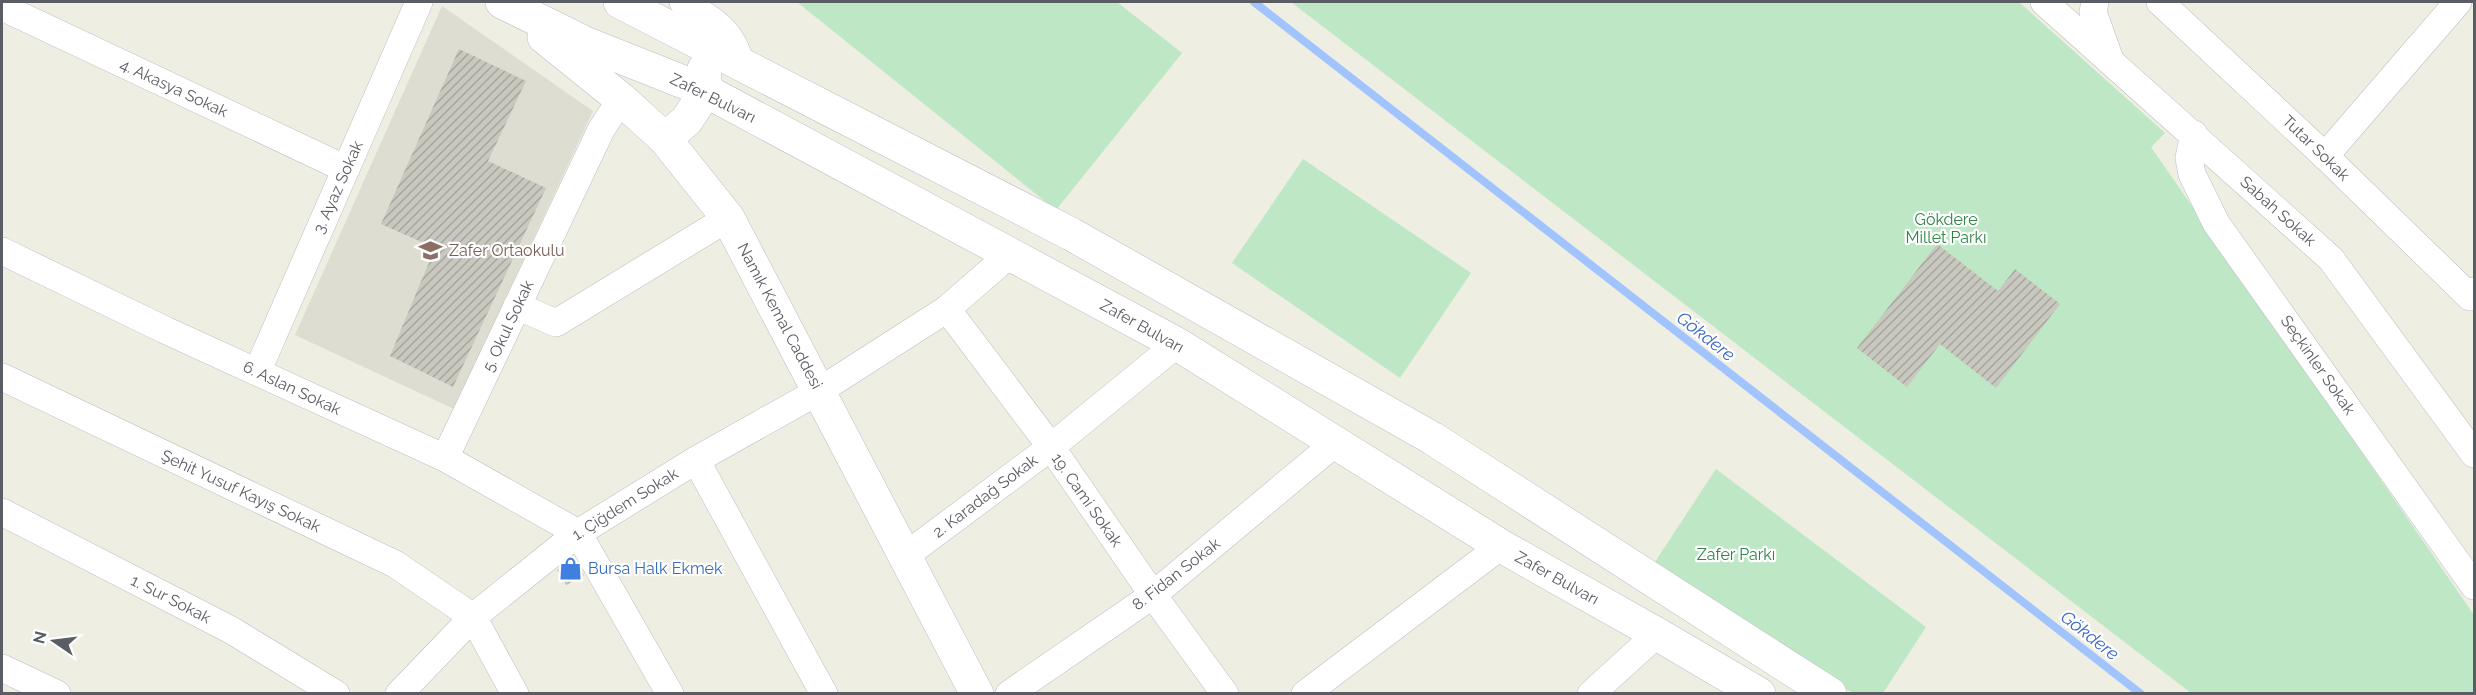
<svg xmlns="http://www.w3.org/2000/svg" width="2476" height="695" viewBox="0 0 2476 695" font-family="Raleway,sans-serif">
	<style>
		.education { fill: #deddd1 }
		.park { fill: #bde7c5 }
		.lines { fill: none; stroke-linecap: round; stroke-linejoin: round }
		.stream { stroke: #a1c4ff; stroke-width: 8 }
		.building { fill: url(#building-hatch) }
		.street-casing { stroke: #bdbec4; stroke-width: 28 }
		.secondary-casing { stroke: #bdbfc6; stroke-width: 34 }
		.street { stroke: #fff; stroke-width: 27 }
		.secondary { stroke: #fff; stroke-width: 33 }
		.labels { text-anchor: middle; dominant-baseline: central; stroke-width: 4.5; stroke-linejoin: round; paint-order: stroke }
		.street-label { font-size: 16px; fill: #5b5d64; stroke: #fff }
		.park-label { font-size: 16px; fill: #308545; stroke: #fff }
		.education-label { font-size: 16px; fill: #785e54; stroke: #fff; text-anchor: start }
		.shop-label { font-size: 16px; fill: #366cbe; stroke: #fff; text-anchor: start }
		.water-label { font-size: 18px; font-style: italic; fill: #3e67c8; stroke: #fff }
	</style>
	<defs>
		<pattern id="building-hatch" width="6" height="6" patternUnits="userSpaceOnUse" patternTransform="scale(1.5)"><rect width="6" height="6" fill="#c9c8bf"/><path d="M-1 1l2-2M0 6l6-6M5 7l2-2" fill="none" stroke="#a6a69f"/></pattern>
	</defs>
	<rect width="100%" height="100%" fill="#eeeee2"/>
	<!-- education -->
	<path class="education" d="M442,6L593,111L454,409L295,335Z"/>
	<!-- park -->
	<g class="park">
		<path d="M797,2H1117L1182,53L1056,210Z"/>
		<path d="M1291,2H2019L2165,133L2151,147L2474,615V693H2191Z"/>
		<path d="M1303,159L1471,273L1400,378L1232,263Z"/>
		<path d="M1716,469L1926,627L1883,693H1853L1651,568Z"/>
	</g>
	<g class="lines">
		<!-- stream -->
		<path class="stream" d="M1254,2L2141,694"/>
	</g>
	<!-- building -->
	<g class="building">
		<path d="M459,49L526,81L488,161L546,188L453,387L390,356L435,248L381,224Z"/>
		<path d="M1937,244L1998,291L2015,269L2060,304L1996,388L1940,344L1907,387L1857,348Z"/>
		<path d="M573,557L584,575L566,585L557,570Z"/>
	</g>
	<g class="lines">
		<defs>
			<g id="street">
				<path d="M683,2C710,18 733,30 740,63"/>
				<path d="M2044,2L2331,259L2474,454"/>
				<path d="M2095,2L2093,12L2109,57"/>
				<path d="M2160,2L2325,156L2470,297L2474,291"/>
				<path d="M2,7L346,169"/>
				<path d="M2194,134L2189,158L2192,174L2216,223L2474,586"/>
				<path d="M2325,156L2458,2"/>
				<path d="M2,251L165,330L445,458L578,533L670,694"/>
				<path d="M517,306L556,323L728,218"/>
				<path d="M947,309L1051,447L1153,595L1225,694"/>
				<path d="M257,372L419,2"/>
				<path d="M2,377L395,564L473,617L515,694"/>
				<path d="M445,458L601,130L621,99"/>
				<path d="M696,460L824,694"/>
				<path d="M2,512L231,630L336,694"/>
				<path d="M905,556L1051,447L1177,344"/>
				<path d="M2,668L57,694"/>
				<path d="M399,694L473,617L578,533L696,460L819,391L947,309L1010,254"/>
				<path d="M1009,694L1153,595L1334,444"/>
				<path d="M1305,694L1501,546"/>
				<path d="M1591,694L1657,634"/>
			</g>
			<g id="secondary">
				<path d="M502,2L585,43L706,91L1177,344L1501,546L1657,634L1759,694"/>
				<path d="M620,2L1071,234L1432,438L1830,694"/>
				<path d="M544,37L621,99L665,139L728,218L977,694"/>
				<path d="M665,139L687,120L706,91L704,69"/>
			</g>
		</defs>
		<!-- street casing -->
		<use href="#street" class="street-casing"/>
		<!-- secondary casing -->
		<use href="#secondary" class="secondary-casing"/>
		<!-- street -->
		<use href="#street" class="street"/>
		<!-- secondary -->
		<use href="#secondary" class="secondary"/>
	</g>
	<!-- icons -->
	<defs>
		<symbol id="school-bare" viewBox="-9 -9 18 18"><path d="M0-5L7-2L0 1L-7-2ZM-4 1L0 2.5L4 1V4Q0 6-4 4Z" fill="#8d6e63" stroke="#fff" stroke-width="2.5" paint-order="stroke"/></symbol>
		<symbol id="shop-bare" viewBox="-9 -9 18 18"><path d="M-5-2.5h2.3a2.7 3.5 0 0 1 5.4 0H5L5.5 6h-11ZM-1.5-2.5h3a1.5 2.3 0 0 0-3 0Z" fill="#3f7fe0" stroke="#fff" stroke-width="2.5" paint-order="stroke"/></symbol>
	</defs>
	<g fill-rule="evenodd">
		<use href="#school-bare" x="414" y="234" width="33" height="33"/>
		<use href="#shop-bare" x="554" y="552" width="33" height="33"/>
	</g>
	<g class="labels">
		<!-- street labels -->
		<g class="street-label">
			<text transform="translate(174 88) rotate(25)">4. Akasya Sokak</text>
			<text transform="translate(713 98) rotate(26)">Zafer Bulvarı</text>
			<text transform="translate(2316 148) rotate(44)">Tutar Sokak</text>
			<text transform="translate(338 187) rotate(-66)">3. Ayaz Sokak</text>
			<text transform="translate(2278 211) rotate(42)">Sabah Sokak</text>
			<text transform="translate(780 316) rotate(62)">Namık Kemal Caddesi</text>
			<text transform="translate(508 326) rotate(-65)">5. Okul Sokak</text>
			<text transform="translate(1142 326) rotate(29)">Zafer Bulvarı</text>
			<text transform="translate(2318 365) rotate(55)">Seçkinler Sokak</text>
			<text transform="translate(292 388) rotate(25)">6. Aslan Sokak</text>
			<text transform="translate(241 491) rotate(25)">Şehit Yusuf Kayış Sokak</text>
			<text transform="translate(985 496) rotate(-37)">2. Karadağ Sokak</text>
			<text transform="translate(1087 500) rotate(55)">19. Cami Sokak</text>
			<text transform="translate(625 504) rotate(-32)">1. Çiğdem Sokak</text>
			<text transform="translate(1176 574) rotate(-38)">8. Fidan Sokak</text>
			<text transform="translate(1557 578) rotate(29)">Zafer Bulvarı</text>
			<text transform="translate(171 599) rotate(27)">1. Sur Sokak</text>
		</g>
		<!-- park labels -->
		<g class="park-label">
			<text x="1946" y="219">Gökdere<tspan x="1946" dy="18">Millet Parkı</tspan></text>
			<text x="1736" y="554">Zafer Parkı</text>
		</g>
		<!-- education labels -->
		<g class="education-label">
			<text x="449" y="250">Zafer Ortaokulu</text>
		</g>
		<!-- shop labels -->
		<g class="shop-label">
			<text x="588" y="568">Bursa Halk Ekmek</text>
		</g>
		<!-- water labels -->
		<g class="water-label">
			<text transform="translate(1706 336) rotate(38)">Gökdere</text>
			<text transform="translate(2090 635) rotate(38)">Gökdere</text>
		</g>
	</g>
	<!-- border -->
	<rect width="2476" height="695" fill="none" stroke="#5b5d64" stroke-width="6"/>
	<!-- north arrow -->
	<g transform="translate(54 641) rotate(284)" stroke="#ffffff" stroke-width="4.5" paint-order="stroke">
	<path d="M0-4.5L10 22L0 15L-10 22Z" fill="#5b5d64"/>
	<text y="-9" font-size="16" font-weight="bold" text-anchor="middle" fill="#5b5d64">N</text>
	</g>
</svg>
